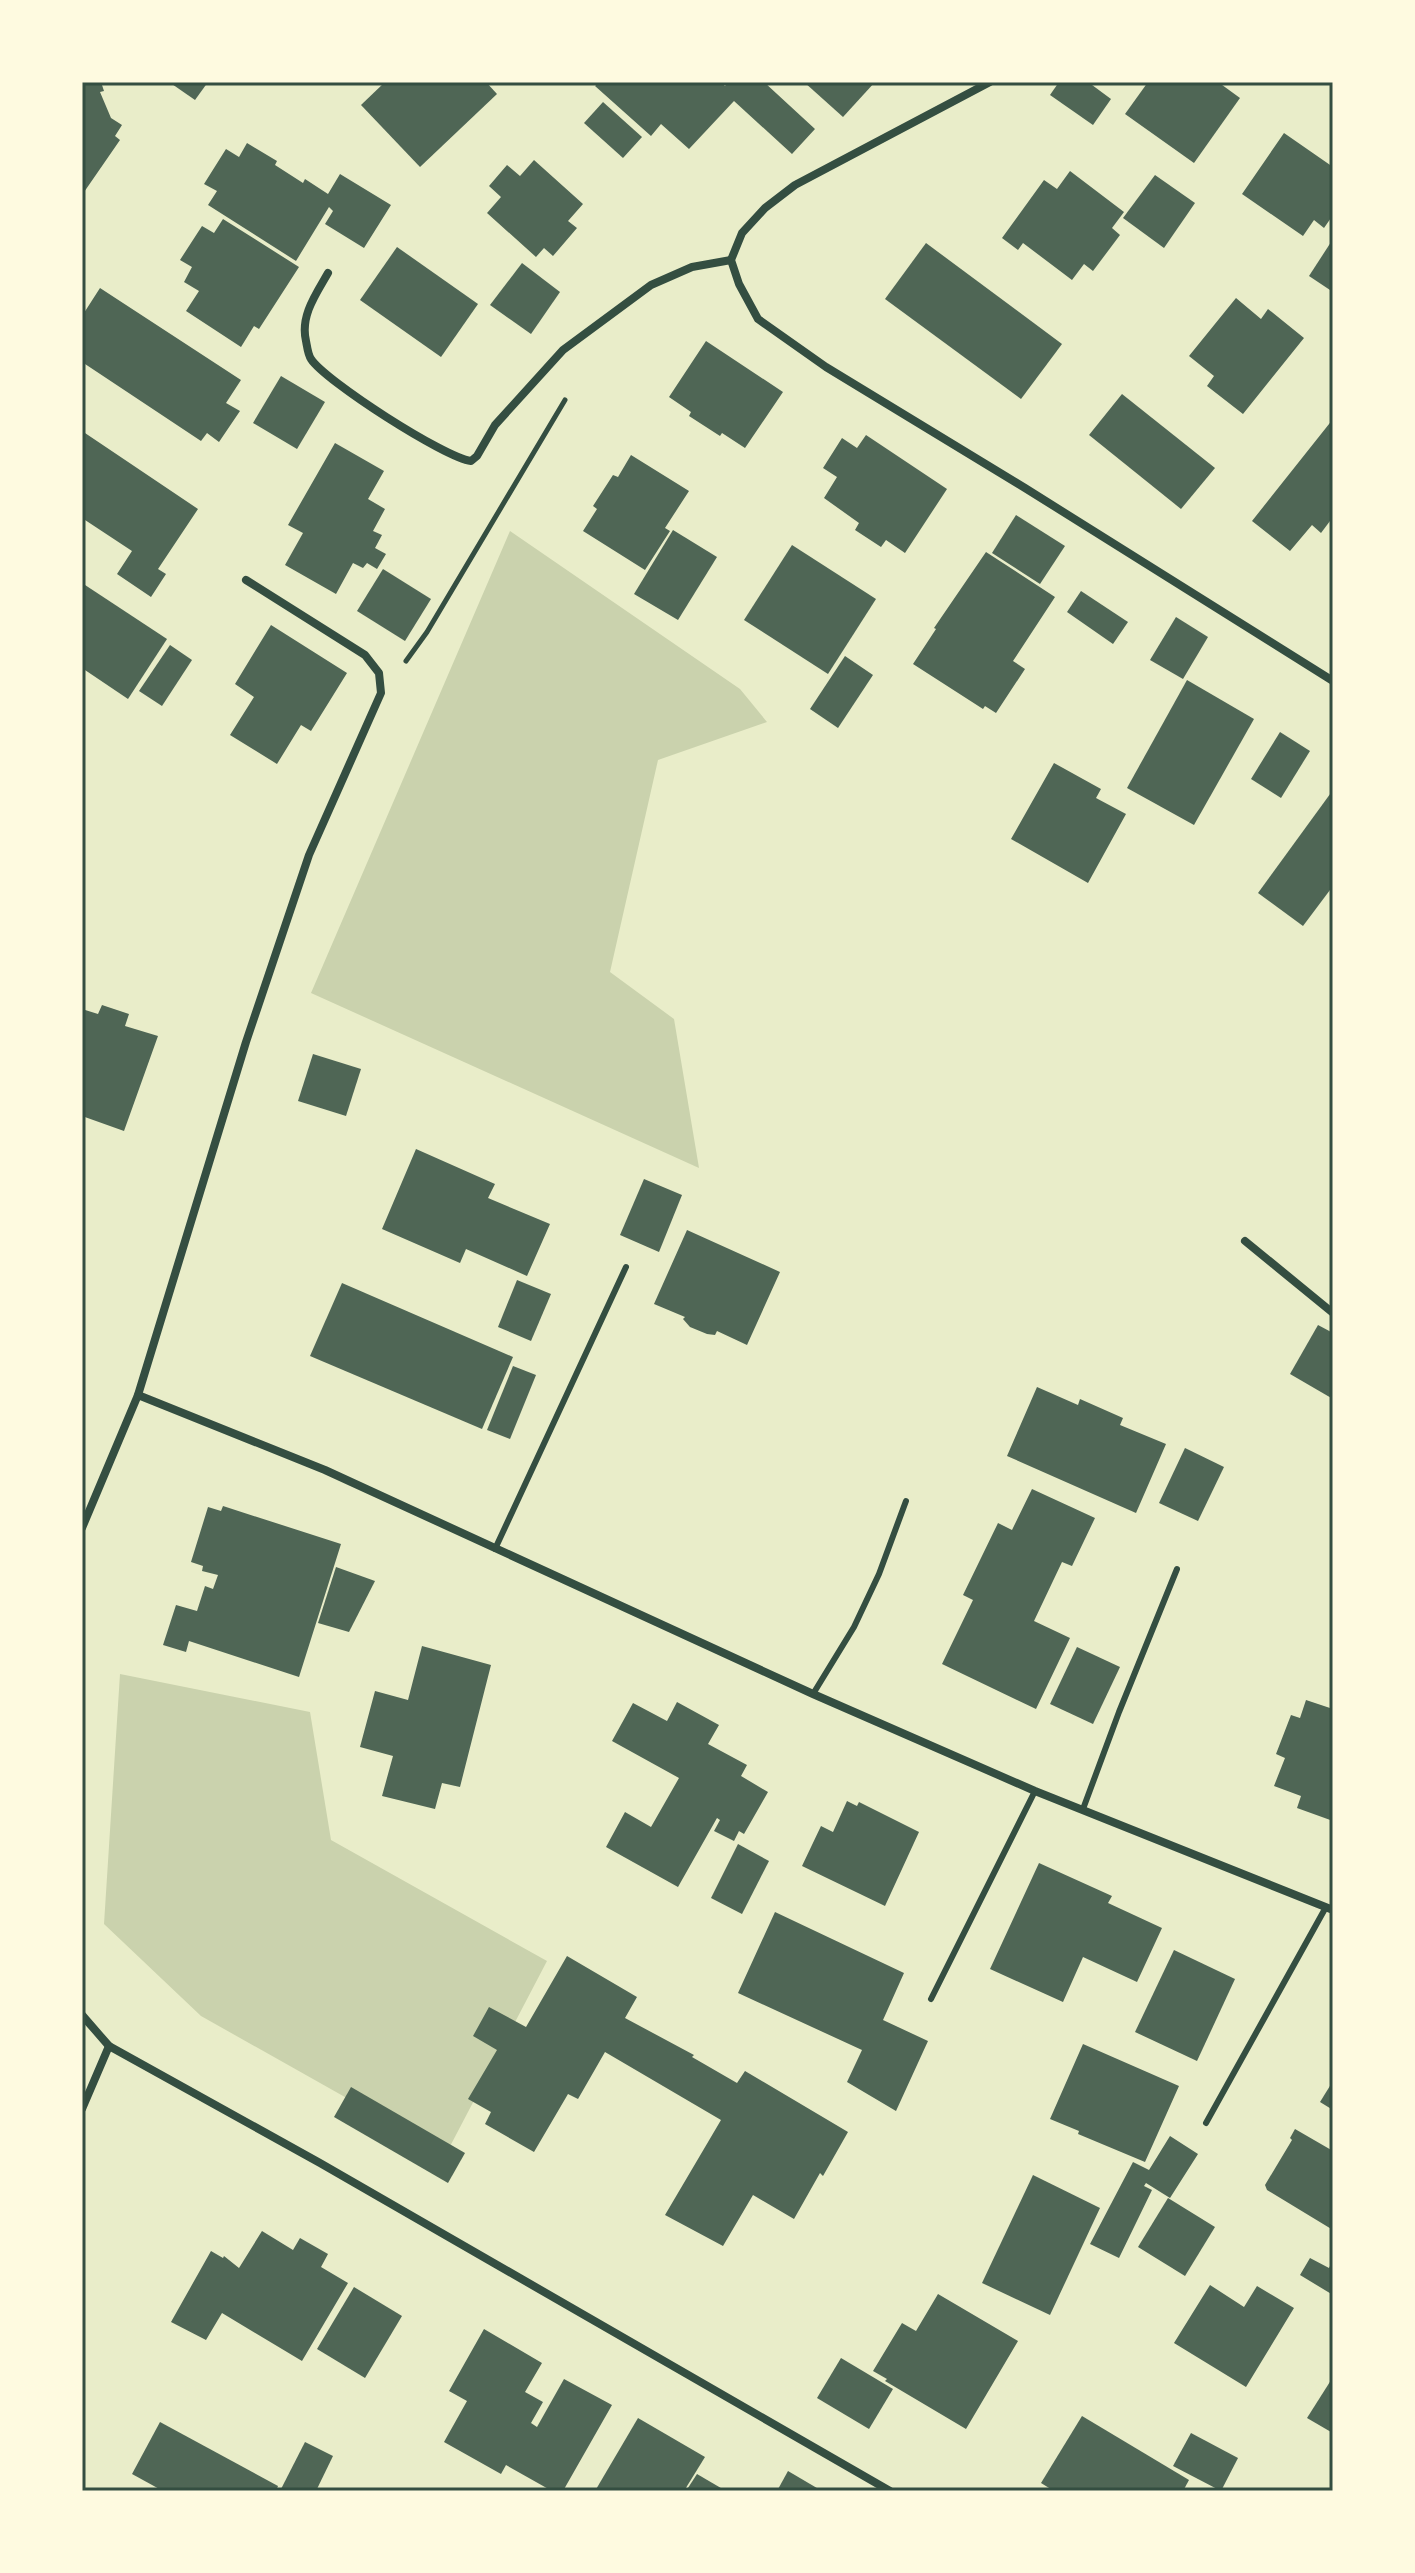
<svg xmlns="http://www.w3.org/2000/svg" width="1415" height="2573" viewBox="0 0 1415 2573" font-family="Figtree,sans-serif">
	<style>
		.green { fill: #cad2ad }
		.building { fill: #4f6655 }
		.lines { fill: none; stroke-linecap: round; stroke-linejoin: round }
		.path { stroke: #344e41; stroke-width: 5 }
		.service { stroke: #344e41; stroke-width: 6 }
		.minor { stroke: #344e41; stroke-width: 8 }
		.neatline { fill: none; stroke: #344e41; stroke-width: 3 }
	</style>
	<rect width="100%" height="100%" fill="#e9edc9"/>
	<!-- green -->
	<g class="green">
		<path d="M510,531L740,689L767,722L658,760L610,972L674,1019L699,1168L311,993Z"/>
		<path d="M120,1674L310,1712L331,1840L547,1961L446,2154L201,2016L104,1924Z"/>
	</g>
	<!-- building -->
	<g class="building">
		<path d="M82,82H101L104,91L100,92L111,118L122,125L115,136L120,140L82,195Z"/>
		<path d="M169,82H208L195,100Z"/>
		<path d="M385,82H486L497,94L420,167L361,105Z"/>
		<path d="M600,82H721L725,86L728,82H764L815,129L792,154L734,101L689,149L661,124L651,136L595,86Z"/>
		<path d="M804,82H875L843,117Z"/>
		<path d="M1059,82H1088L1111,99L1093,125L1050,95Z"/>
		<path d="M1148,82H1218L1240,98L1194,163L1125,114Z"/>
		<path d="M603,102L642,137L623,158L584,123Z"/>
		<path d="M1284,133L1333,167V215L1324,228L1314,220L1303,236L1242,194Z"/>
		<path d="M247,143L277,161L275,165L303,183L305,179L328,194L340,174L391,205L364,248L325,224L333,211L329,207L296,261L208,205L217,191L204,184L226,149L239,157Z"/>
		<path d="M534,160L583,204L568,221L577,228L553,256L544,248L536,257L487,213L501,197L489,186L507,165L520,176Z"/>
		<path d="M1070,171L1124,212L1112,228L1120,235L1093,271L1084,264L1072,280L1023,243L1018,250L1002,238L1044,180L1057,189Z"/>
		<path d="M1155,175L1195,203L1164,248L1123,218Z"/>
		<path d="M223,219L299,267L259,329L254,326L241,347L186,311L199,291L184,282L192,267L180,260L202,226L214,233Z"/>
		<path d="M1333,239V292L1309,276Z"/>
		<path d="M926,243L1062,344L1021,399L885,299Z"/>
		<path d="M397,247L478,304L441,357L360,300Z"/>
		<path d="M522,263L560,292L531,334L490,305Z"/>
		<path d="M100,288L241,380L226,403L240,411L219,442L207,433L201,441L82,362V316Z"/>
		<path d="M1236,298L1261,319L1268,309L1304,338L1243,414L1207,386L1214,376L1189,356Z"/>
		<path d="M706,341L783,392L745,448L722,433L720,436L689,416L691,412L669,397Z"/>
		<path d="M281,376L325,402L297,449L253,423Z"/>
		<path d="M1122,394L1215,468L1181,509L1089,435Z"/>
		<path d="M1333,419V517L1321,533L1312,525L1290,551L1252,521Z"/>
		<path d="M82,431L198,509L158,569L166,574L151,597L117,574L132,551L82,518Z"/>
		<path d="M866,435L947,489L905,553L886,540L881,547L855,530L859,523L824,498L837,477L823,468L842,438L857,448Z"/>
		<path d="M335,443L384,471L368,499L385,509L373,531L382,535L375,548L386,554L377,569L367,563L363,568L353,563L336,594L285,565L303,533L288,525Z"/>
		<path d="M631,455L689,491L665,528L670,531L645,570L583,531L597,509L593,506L613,475L618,477Z"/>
		<path d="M1016,515L1065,546L1040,584L992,553Z"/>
		<path d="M673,530L717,557L678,620L634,594Z"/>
		<path d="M792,545L876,599L828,674L744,620Z"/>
		<path d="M986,552L1055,597L1013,661L1025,669L996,713L985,706L983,709L913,664L936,629L934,628Z"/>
		<path d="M383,569L431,599L405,641L357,611Z"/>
		<path d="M82,583L167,639L128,699L82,668Z"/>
		<path d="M1081,591L1128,622L1113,644L1067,612Z"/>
		<path d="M1176,617L1208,637L1183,679L1150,660Z"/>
		<path d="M271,625L347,673L311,731L301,725L277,764L230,735L254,697L235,684Z"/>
		<path d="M170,645L192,660L162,706L139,691Z"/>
		<path d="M845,656L873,675L838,728L810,709Z"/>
		<path d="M1187,680L1254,719L1194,825L1127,788Z"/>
		<path d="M1280,732L1310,751L1281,798L1251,779Z"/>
		<path d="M1054,763L1101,789L1096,798L1126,814L1088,883L1011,839Z"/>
		<path d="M1333,790V886L1303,926L1258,893Z"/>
		<path d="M102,1005L129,1014L125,1026L158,1036L124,1131L82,1116V1009L98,1014Z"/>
		<path d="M313,1054L361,1069L346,1116L298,1101Z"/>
		<path d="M416,1149L495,1184L488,1198L550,1224L527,1276L466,1249L460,1263L382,1229Z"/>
		<path d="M644,1179L682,1195L659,1252L620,1235Z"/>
		<path d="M687,1230L780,1272L747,1345L717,1331L715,1335L707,1334L690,1327L683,1319L685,1317L654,1304Z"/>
		<path d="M517,1280L551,1294L531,1341L498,1327Z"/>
		<path d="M342,1283L513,1357L482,1429L310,1356Z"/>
		<path d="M1318,1325L1333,1333V1399L1290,1374Z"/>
		<path d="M513,1366L536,1375L510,1439L487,1430Z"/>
		<path d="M1037,1387L1078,1405L1080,1399L1123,1418L1120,1425L1166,1444L1136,1513L1007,1456Z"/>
		<path d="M1185,1448L1224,1467L1198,1521L1159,1503Z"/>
		<path d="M1032,1489L1095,1518L1072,1566L1062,1562L1034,1621L1070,1638L1036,1709L942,1664L973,1600L963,1595L998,1523L1012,1530Z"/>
		<path d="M223,1506L341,1544L299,1677L189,1641L186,1652L163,1645L176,1605L197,1611L205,1586L213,1589L218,1575L202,1571L203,1566L191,1562L208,1507L221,1511Z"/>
		<path d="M336,1567L375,1581L349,1632L318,1623Z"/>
		<path d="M422,1646L491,1665L460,1787L442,1783L435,1809L382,1796L393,1756L360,1747L375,1691L408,1700Z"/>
		<path d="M1077,1647L1120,1667L1093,1724L1050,1704Z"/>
		<path d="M1306,1700L1333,1709V1821L1297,1808L1301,1796L1274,1786L1285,1758L1276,1754L1291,1715L1300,1718Z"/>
		<path d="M677,1702L719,1725L708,1744L747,1765L741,1776L768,1792L744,1834L739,1831L734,1841L714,1831L720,1820L717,1818L678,1887L606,1847L625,1812L651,1827L679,1778L612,1741L633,1703L667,1721Z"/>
		<path d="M847,1801L857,1806L859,1802L919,1832L885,1906L802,1866L821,1826L833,1832Z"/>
		<path d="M738,1844L769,1861L742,1914L711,1898Z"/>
		<path d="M1039,1863L1112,1896L1108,1903L1162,1928L1137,1982L1083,1957L1063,2002L990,1969Z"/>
		<path d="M775,1912L904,1973L883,2020L928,2041L896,2111L847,2082L862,2050L738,1993Z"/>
		<path d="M1174,1950L1235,1979L1197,2061L1135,2032Z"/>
		<path d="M567,1956L637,1997L625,2018L694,2055L692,2057L737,2083L745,2071L848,2132L823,2176L820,2173L794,2219L753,2195L723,2246L665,2215L721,2120L605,2052L578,2099L568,2094L534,2152L485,2124L491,2112L468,2099L497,2050L473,2036L489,2007L526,2027Z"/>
		<path d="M1083,2044L1179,2086L1145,2162L1078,2134L1079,2131L1050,2119Z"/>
		<path d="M1333,2081V2110L1320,2102Z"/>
		<path d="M351,2087L465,2153L448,2183L334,2117Z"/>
		<path d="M1295,2129L1333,2151V2230L1267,2190L1265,2185L1292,2140L1290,2138Z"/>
		<path d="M1170,2136L1198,2154L1170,2198L1146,2183L1144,2186L1152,2190L1119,2258L1090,2244L1133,2162L1149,2170Z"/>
		<path d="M1033,2175L1100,2208L1050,2315L982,2283Z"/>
		<path d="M1168,2198L1215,2227L1185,2276L1138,2247Z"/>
		<path d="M262,2231L293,2250L300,2238L328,2254L321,2267L348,2283L302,2361L222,2313L206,2340L171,2322L211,2251L223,2258L224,2256L239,2268Z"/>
		<path d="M1310,2258L1329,2268L1333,2260V2295L1300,2275Z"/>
		<path d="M1210,2285L1244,2307L1257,2286L1294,2308L1246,2387L1174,2343Z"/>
		<path d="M354,2287L402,2316L365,2378L317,2349Z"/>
		<path d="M938,2294L1018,2341L966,2429L885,2381L887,2379L873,2371L902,2323L916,2331Z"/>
		<path d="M484,2329L542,2363L525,2392L543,2402L531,2423L537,2427L564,2379L612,2405L563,2491H552L506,2465L501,2474L444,2442L467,2401L449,2391Z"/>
		<path d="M841,2358L893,2389L869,2429L817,2398Z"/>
		<path d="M1333,2377V2428L1331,2432L1307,2418Z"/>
		<path d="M1082,2416L1189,2480L1183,2491H1054L1041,2483Z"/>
		<path d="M638,2418L705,2457L684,2491H595Z"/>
		<path d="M160,2422L278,2486L276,2491H163L132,2474Z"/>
		<path d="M1191,2433L1238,2458L1221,2491L1173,2466Z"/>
		<path d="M305,2442L333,2456L316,2491H280Z"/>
		<path d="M788,2471L822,2491H777Z"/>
		<path d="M697,2474L726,2491H686Z"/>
	</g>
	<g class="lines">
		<!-- path -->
		<path class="path" d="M406,661L427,632L565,400"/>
		<!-- service -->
		<g class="service">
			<path d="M495,1549L626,1267"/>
			<path d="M813,1694L854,1627L879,1574L906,1501"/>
			<path d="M1083,1809L1119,1712L1177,1569"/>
			<path d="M931,1999L1035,1791"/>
			<path d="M1206,2123L1326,1907"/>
		</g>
		<!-- minor -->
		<g class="minor">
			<path d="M990,82L795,185L765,208L742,233L731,260L739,284L758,319L826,367L1025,488L1333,681"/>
			<path d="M328,273C316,294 300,316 306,341C307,346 308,355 311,359C325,381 445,458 471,461L477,456L495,425L563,350L651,285L692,267L731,260"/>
			<path d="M1245,1241L1333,1313"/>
			<path d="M138,1395L325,1470L813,1694L1035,1791L1333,1910"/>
			<path d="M82,1528L138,1395L246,1042L309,855L381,693L379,673L365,655L246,580"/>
			<path d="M82,2015L109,2046L320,2163L890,2491"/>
			<path d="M82,2109L109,2046"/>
		</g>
	</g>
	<!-- border -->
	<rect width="1415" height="2573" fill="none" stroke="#fefae0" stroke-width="168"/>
	<rect x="84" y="84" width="1247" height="2405" class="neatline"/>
</svg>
